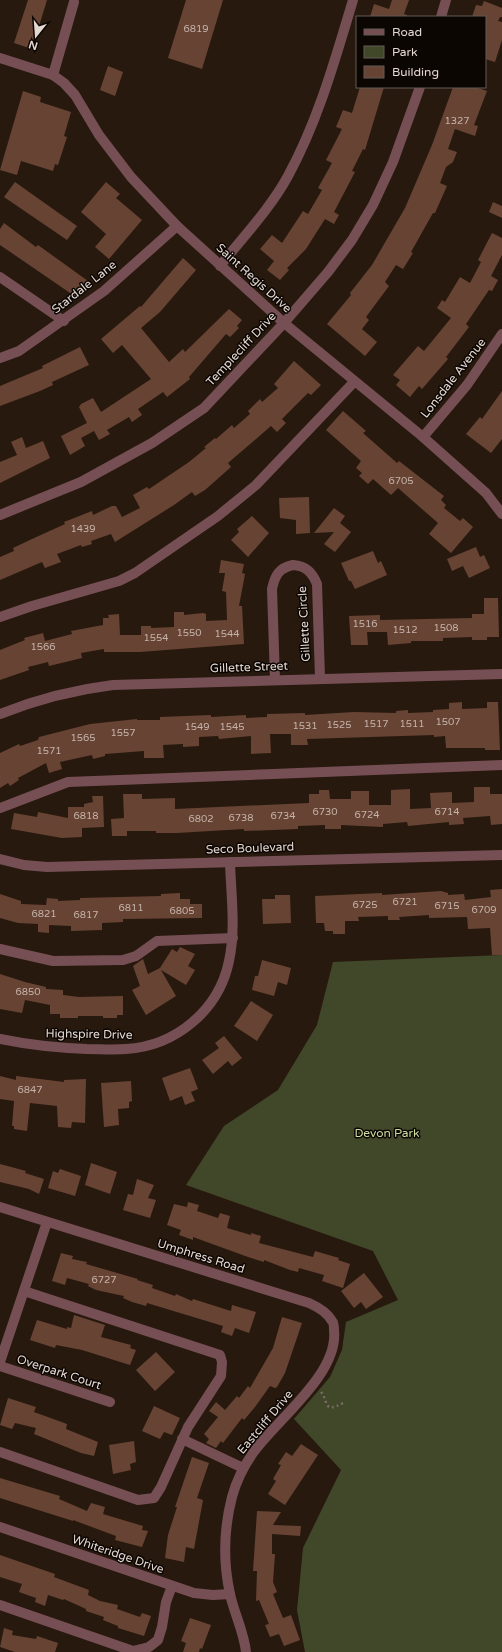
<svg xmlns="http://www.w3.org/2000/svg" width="502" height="1652" viewBox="0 0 502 1652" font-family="'Varela Round',sans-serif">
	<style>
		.green { fill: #41482a }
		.building { fill: #674333 }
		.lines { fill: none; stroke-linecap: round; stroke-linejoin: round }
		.path { stroke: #796c63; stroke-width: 2.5; stroke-dasharray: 2 3; stroke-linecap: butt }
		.minor { stroke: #764f55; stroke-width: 10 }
		.labels { text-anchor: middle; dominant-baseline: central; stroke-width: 3; stroke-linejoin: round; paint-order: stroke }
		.number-label { font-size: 10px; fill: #c5b3aa }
		.street-label { font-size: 12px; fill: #e4d8d2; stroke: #0c0603 }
		.park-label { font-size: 12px; fill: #cdde9d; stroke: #0c0603 }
	</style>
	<rect width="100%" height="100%" fill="#28190e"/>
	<!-- green -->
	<path class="green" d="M502,955V1652H305L297,1610L303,1548L341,1470L294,1419L330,1377L342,1350L346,1322L398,1300L373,1251L186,1185L224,1126L278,1090L317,1025L333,962Z"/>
	<!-- building -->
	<g class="building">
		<path d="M28,0H47L32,49L14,43Z"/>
		<path d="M186,0H223L202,69L168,58Z"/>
		<path d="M392,0H409L404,14L407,15V17H370L374,4L389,9Z"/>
		<path d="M484,1L502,8V17H500L498,21L502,22V40L495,62L485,59V17H472L476,5L482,6Z"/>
		<path d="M108,66L123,72L115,96L100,90Z"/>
		<path d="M360,87H384L365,150L363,149L352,171L355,172L334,212L339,215L334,224L325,219L306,249L287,268L289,270L280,280L267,270L274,261L260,249L272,235L282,243L303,211L308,214L322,190L318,188L332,163L326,160L342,129L336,127L343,110L352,113Z"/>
		<path d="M453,87H475L487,91L474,125L478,126L475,136L455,129L448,149L457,152L453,162L446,167L440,183L447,186L435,213H433L411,252L413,253L403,269L396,265L385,282L389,286L366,317L369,320L362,329L377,342L365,356L327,324L351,295L350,293L372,265L405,208L432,145Z"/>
		<path d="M23,91L41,97L40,102L71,112L64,136L67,137L58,165L55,164L53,171L21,161L17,175L0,170Z"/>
		<path d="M15,182L77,226L67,240L4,197Z"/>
		<path d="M106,182L120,194L116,198L142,220L109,259L95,247L106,234L81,212Z"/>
		<path d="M493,202L502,206V218L489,212Z"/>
		<path d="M4,223L36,247L38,245L88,281L76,297L0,245V229Z"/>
		<path d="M492,233L502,238V255L491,276L498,280L492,291L489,290L466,324L469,327L446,357L448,359L422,389L419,386L410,397L396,385L400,380L393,375L418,346L424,351L451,318L437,308L442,300L445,302L460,277L470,283L481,262L478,260Z"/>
		<path d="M183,258L196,270L160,312L141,328L169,362L183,349L185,352L229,309L242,320L237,326L239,328L230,337L226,334L189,377L190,379L167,397L163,392L138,409L142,415L132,422L129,417L107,430L110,434L99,440L94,431L81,438L85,446L70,455L61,436L87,423L79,407L81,404L93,398L101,412L151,379L122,345L113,353L101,339L140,306L141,307Z"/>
		<path d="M80,347L89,365L52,382L53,385L40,391L0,406V386L43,368L42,366Z"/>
		<path d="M294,361L321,385L311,395L308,393L282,419L286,423L277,432L271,426L228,463L231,467L205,490L195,496L192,492L174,505L115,542L111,534L91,541L92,544L82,547L81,545L57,554L61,562L45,568L42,562L0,580V557L14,551L13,548L32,539L65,524L64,522L92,511L93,515L112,506H116L122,517L140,508L133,495L147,487L149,489L189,462L206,448L204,447L215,438L216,439L232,425L234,428L250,414L248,411L260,399L262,402L278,388L274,384Z"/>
		<path d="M502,391V439L491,453L466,434L480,417L482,419Z"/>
		<path d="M343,411L366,431L363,433L397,463L399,461L444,496L441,500L446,505L444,508L460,521L463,518L473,527L451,553L429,534L438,523L398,488L391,495L373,479L368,484L359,476L362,473L356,468L361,461L326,430Z"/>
		<path d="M22,437L26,448L43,441L50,458L0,483V462L17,455L11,442Z"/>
		<path d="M309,497L310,533L296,534V520L280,518L279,498Z"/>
		<path d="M334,508L345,516L340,523L351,532L335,552L324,544L334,532L314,533Z"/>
		<path d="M252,516L269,533L248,557L231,540L239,532L237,529Z"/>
		<path d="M476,547L480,557L484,555L490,568L469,578L463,566L452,571L447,559Z"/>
		<path d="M373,551L378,563L381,561L387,575L355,589L351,581H349L341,563Z"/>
		<path d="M221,560L244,564L242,573L245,574L239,606H242L244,644L140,652H104V649L81,653L82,658L49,666L48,662L28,667L29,670L0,680V650L25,640L24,638L43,633L45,641L72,634L71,631L103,625V618H109L108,615L119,614L120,635H141V626H151V628L174,627V612H184V615L203,613L206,614V621L227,620L226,592L222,591L225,573H219Z"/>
		<path d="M484,598H498L499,637H487V640H472V637L443,638V641H411V643L388,645L387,632H367L368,645H351L349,616L380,615V620L472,618V614H484Z"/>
		<path d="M462,702V709L487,708V702H498L500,750H485V748H446L445,736L434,737V735L307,739L308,745H291V734H270L271,753L251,754V736L219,739L218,736L199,737V746L183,747V744L163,745L164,758H144V751L105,754V756L93,759L92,755L60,762L62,769L49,773L46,763L18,778L19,780L10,786L8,783L0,788V753L19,744L20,746L38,740L39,737L90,724L137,719V720H160V717L211,715V717L246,715V718L267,717V714L305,713V715L354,712L396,713V711L408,710V713L433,712V710L449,709V703Z"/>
		<path d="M474,787H490V794H502V824L491,825L490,816L463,818L464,824L449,825V822L408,826L407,822L383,824V827L341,825V829H325V825L298,826V829L244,831V829L177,833H156V831H127V836H112L111,819L124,818L123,794H142V799L175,798V809L309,803V794H319V790H329L330,799H351V791H369V805H391V790L410,789V809L431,808L430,793L452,792V803L474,802Z"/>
		<path d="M92,796H103L104,827L82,828V837L62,838L11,829L14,813L37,817L38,812L68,818V807H84V804L93,802Z"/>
		<path d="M502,889V955H492L490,928L468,929L467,917L429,918V915L399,917L400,920H388V916L358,917L359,921H345V934H333V931H325L324,923H316L315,896L382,893V895L441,891L448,893V895L464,894L465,900L491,897L490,890Z"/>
		<path d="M180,893V899H190V904H202V918L123,919V922L102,923V930L71,931V926L49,925V933L38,932V924L18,923L0,918V894L21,901V904L46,905L47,898L58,899V901L80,900V898L161,896V894Z"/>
		<path d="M275,895H290L291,923L263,924L262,899H275Z"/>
		<path d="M180,947L195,954L188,966L195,970L186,985L161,970L176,996L146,1015L132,990L140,986L133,966L143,959L148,974L160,968L172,949L177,952Z"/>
		<path d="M262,960L291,968L287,985L278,982L274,996L252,990L255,976H258Z"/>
		<path d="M0,974L25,982L46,987V989L63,990V995L79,997L123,996V1015H117V1018H103V1016H78V1018H60V1014H50V1005L25,1000L22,1013L0,1009Z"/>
		<path d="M251,1001L273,1015L257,1041L234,1026Z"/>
		<path d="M224,1036L242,1058L232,1066L228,1061L213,1074L202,1060L219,1048L215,1043Z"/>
		<path d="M190,1068L198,1089L191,1092L195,1101L185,1105L182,1096L170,1101L162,1078Z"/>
		<path d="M0,1076L16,1080V1076L64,1082V1080L86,1079L85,1123L72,1122L71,1128L58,1127L57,1106L30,1103L27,1131L14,1129V1126H12L14,1101L0,1099Z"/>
		<path d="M131,1081L132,1101L129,1102V1108L118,1109L119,1125L104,1127L101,1083Z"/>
		<path d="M91,1163L117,1172L110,1194L85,1185Z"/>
		<path d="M0,1164L26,1171L25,1173L44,1179L39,1194L29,1189L0,1182Z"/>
		<path d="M60,1169L81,1176L75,1196L48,1188L53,1171L58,1173Z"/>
		<path d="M137,1179L154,1185L148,1198L156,1200L150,1218L123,1210L128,1194L133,1195Z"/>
		<path d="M188,1202L199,1205L197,1211L218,1218L220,1213L230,1216L227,1228L251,1235V1233L261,1236L259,1243L313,1257L315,1251L339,1258L338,1260L350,1264L343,1288L322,1281L324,1275L299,1268L298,1272L290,1270L264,1260V1262L248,1257L193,1237V1240L179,1235L181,1230L167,1225L174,1204L187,1207Z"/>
		<path d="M61,1253L73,1256L72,1259L87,1262L86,1264L138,1279L137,1280L153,1285L152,1288L175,1296L176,1294L192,1301L193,1299L231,1311L232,1305L256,1312L249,1333L235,1328L232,1336L221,1332L223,1326L147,1303L146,1306L132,1302L123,1298L124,1296L96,1290L88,1286L89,1284L67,1278L65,1285L52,1281Z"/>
		<path d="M364,1273L383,1297L366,1309L361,1302L354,1308L341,1291Z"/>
		<path d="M74,1315L105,1325L101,1337L131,1345L130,1348L136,1350L130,1365L82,1350L56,1345L55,1348L30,1340L37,1320L67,1329V1327L71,1328Z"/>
		<path d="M282,1317L302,1323L285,1373L277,1387L275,1388L270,1386L255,1407L244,1420L242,1418L223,1443L221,1441L216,1448L206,1443L209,1439L204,1434L218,1417L209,1411L216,1402L225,1410L237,1396L239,1398L248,1386L250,1388L273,1348Z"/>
		<path d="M156,1352L175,1372L155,1391L136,1370Z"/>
		<path d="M8,1398L36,1407L34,1412L67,1424L66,1429L98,1442L94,1456L81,1453L34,1434L36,1428L15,1423L12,1429L0,1425Z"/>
		<path d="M154,1406L180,1418L172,1435L164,1432L160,1439L142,1431Z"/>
		<path d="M134,1441L136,1462L130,1464L131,1470L113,1474L109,1445Z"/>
		<path d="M301,1444L318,1455L285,1505L268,1494L276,1481L273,1479L281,1465L278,1464L286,1452L292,1456Z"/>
		<path d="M192,1457L209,1463L197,1498L203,1500L194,1549L186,1547L184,1562L165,1558L168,1535L177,1507H175Z"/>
		<path d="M0,1478L60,1496L59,1499L87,1511L91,1503L105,1507L103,1514L143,1526L142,1530L148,1531L142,1547L115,1540L116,1536L73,1520V1521L0,1498Z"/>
		<path d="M257,1511L281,1512L273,1525L301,1526L300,1536L272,1534V1554H275L273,1582L277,1592L273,1594L283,1618L291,1615L300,1640L284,1646L279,1634L270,1637L265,1625L269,1624L259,1600L256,1601L257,1571H253Z"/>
		<path d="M0,1555L55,1574L54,1577L89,1590L88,1595L100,1601L118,1605L117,1609L140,1617L142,1613L151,1616L144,1636L118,1628V1626L103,1620L104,1617L86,1611V1609L64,1599L63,1600L48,1595L45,1606L35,1602L36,1598L19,1592L22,1584L0,1577Z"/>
		<path d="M190,1618L211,1625L202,1649L200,1648L199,1652H183L186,1643L181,1641Z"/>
		<path d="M4,1628L13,1631L12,1635L36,1639L37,1636L58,1643L55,1652H15L0,1647Z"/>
	</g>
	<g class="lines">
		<!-- path -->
		<path class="path" d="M321,1392C329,1402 323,1414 343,1403"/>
		<!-- minor -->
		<g class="minor">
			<path d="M441,17L446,0"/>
			<path d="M0,58L53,75L64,83L75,95L99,135L131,177L177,226L284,323L423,437L486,493L502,514"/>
			<path d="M53,75L74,2"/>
			<path d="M220,266C243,237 270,209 288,176C318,121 335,60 353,0"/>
			<path d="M0,277L64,321"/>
			<path d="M0,358L19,351L104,291L177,226"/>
			<path d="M423,437L467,385L502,334"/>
			<path d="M0,515L81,482L152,443L204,408L284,323L328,272L352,240L373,205L393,162L420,87"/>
			<path d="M0,617L32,606L119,581L135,573L218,516L256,485L354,382"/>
			<path d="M275,679L272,589C275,575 279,568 293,565C306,566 312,572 317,584L320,678"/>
			<path d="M0,714C38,699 72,690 113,685L502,674"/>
			<path d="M0,808L68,782L502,765"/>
			<path d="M0,859L24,865L47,867L502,855"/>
			<path d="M0,949L53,961L123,960L136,956L157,941L233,938"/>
			<path d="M0,1039C29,1045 57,1048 87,1049C100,1049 113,1050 126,1049C176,1046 219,1010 229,961C236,929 231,895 230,862"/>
			<path d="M0,1207L309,1303C318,1307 327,1312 332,1321C334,1323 334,1327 334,1330C339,1374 276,1420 253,1453C243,1467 236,1482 232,1497C224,1528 223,1562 230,1594C234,1613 244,1632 246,1652"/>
			<path d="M0,1362L47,1222"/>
			<path d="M0,1366L110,1402"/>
			<path d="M182,1439L243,1468"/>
			<path d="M0,1452L138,1500L154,1498L161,1487L188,1427L221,1376L222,1362L220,1355L24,1291"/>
			<path d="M0,1527L194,1593L213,1595L230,1594"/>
			<path d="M0,1605L133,1651L149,1647L158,1640L162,1627L166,1602L172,1586"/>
		</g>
	</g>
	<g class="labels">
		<!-- number labels -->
		<g class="number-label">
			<text x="196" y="29">6819</text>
			<text x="457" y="121">1327</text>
			<text x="401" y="481">6705</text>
			<text x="83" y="529">1439</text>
			<text x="365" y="624">1516</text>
			<text x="446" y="628">1508</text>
			<text x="405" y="630">1512</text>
			<text x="189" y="633">1550</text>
			<text x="227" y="634">1544</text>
			<text x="156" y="638">1554</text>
			<text x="43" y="647">1566</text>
			<text x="448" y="722">1507</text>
			<text x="376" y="724">1517</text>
			<text x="412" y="724">1511</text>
			<text x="339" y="725">1525</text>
			<text x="305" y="726">1531</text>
			<text x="197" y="727">1549</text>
			<text x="232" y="727">1545</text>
			<text x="123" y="733">1557</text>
			<text x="83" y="738">1565</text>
			<text x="49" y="751">1571</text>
			<text x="325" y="812">6730</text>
			<text x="447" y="812">6714</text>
			<text x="367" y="815">6724</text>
			<text x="86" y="816">6818</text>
			<text x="283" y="816">6734</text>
			<text x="241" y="818">6738</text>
			<text x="201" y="819">6802</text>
			<text x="405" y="902">6721</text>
			<text x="365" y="905">6725</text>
			<text x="447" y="906">6715</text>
			<text x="131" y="908">6811</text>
			<text x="484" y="910">6709</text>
			<text x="182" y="911">6805</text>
			<text x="44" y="914">6821</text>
			<text x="86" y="915">6817</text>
			<text x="28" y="992">6850</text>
			<text x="30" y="1090">6847</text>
			<text x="104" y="1280">6727</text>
		</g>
		<!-- street labels -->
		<g class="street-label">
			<text transform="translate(254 278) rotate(42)">Saint Regis Drive</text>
			<text transform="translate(84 287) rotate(-38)">Stardale Lane</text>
			<text transform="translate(241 349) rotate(-47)">Templecliff Drive</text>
			<text transform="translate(453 378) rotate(-52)">Lonsdale Avenue</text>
			<text transform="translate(304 624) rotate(-93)">Gillette Circle</text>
			<text transform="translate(249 667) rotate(-2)">Gillette Street</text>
			<text transform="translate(250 848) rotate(-2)">Seco Boulevard</text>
			<text transform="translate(89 1034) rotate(1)">Highspire Drive</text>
			<text transform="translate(201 1256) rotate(17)">Umphress Road</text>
			<text transform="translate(59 1372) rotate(18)">Overpark Court</text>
			<text transform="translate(265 1422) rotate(-50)">Eastcliff Drive</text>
			<text transform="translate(118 1554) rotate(19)">Whiteridge Drive</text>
		</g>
		<!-- park labels -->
		<g class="park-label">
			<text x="387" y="1133">Devon Park</text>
		</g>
	</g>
	<!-- legend -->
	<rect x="356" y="16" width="130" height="72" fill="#0c0603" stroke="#625a56"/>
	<rect x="364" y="29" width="20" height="6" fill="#764f55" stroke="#625a56"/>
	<text x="392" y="36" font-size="12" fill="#e4d8d2">Road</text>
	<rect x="364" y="46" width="20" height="12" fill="#41482a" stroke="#625a56"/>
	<text x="392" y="56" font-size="12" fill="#e4d8d2">Park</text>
	<rect x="364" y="66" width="20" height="12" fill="#674333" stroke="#625a56"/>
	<text x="392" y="76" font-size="12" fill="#e4d8d2">Building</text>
	<!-- north arrow -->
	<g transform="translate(36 36) rotate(197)" stroke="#0c0603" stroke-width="3" paint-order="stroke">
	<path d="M0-3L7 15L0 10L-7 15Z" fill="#e4d8d2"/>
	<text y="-6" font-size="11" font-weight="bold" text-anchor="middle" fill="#e4d8d2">N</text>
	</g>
</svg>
